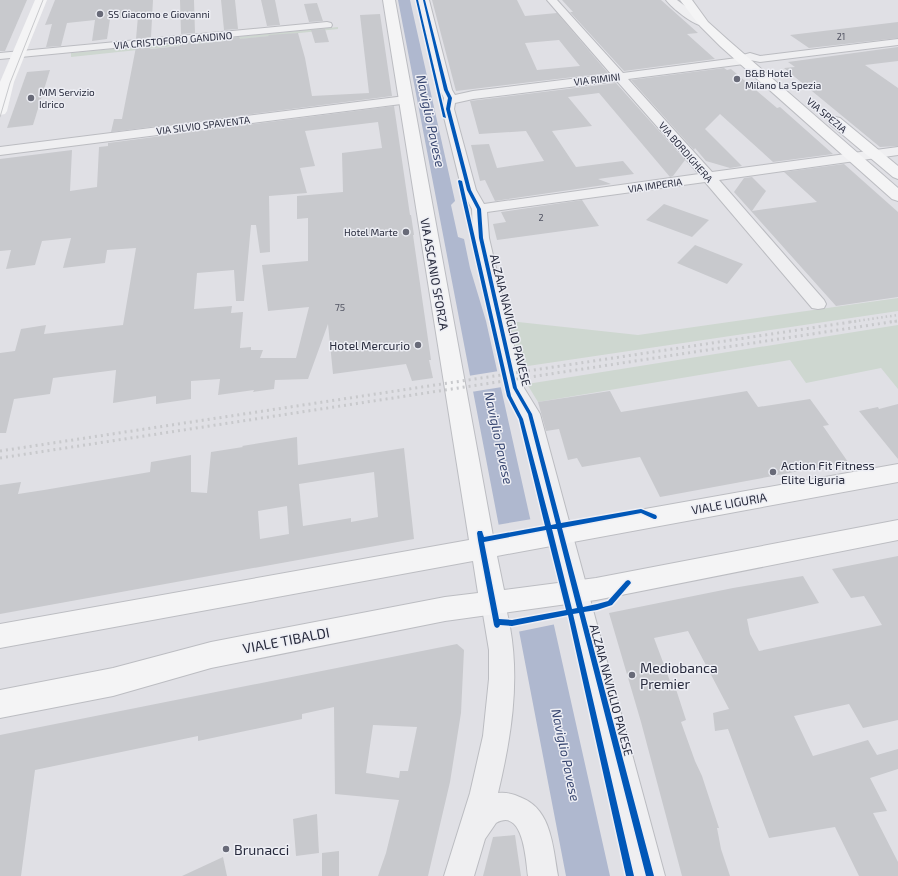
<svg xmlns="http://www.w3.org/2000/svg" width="898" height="876" viewBox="0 0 898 876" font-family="'Exo 2',sans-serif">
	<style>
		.green { fill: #ced7d0 }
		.water { fill: #afb8cf }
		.pier { fill: #e0e0e5 }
		.building { fill: #c8c9cd; fill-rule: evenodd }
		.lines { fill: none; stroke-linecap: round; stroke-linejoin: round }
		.street-casing { stroke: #bbbcc1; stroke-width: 2 }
		.primary-casing { stroke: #bcbdc2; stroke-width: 2 }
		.street { fill: #efeff1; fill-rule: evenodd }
		.secondary { fill: #f4f4f5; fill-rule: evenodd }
		.primary { fill: #f4f4f5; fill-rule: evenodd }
		.tram { stroke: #c8c9cc; stroke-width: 1 }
		.rail-far1 { stroke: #c8c9cc; stroke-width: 2.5; stroke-dasharray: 1.5 3; stroke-linecap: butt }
		.rail { stroke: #c8c9cc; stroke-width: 3; stroke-dasharray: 2 4; stroke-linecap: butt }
		.cycleway-casing { stroke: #edeef4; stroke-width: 3 }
		.cycleway { fill: #0057b8; fill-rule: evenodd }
		.poi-dot { fill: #686a78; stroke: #edeef4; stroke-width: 1.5 }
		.labels { text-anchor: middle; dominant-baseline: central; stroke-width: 3; stroke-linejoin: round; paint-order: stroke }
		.far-number-label { font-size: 9px; fill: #515362 }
		.far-poi-label { font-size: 10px; fill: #282b3d; stroke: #edeef4; text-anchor: start }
		.far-street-label { font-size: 10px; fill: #282b3d; stroke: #edeef4 }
		.number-label { font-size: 10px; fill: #515362 }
		.street-label { font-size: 12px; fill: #282b3d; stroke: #edeef4 }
		.poi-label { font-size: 12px; fill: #282b3d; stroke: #edeef4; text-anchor: end }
		.water-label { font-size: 13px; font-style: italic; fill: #34436e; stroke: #edeef4 }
		.near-street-label { font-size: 14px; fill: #282b3d; stroke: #edeef4 }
		.near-poi-label { font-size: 14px; fill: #282b3d; stroke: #edeef4; text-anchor: start }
	</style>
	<rect width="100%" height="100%" fill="#e0e0e5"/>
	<!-- green -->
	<g class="green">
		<path d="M338,27V29L71,57V53Z"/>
		<path d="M898,298V311L521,367L509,321L638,335Z"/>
		<path d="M898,325V389L881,368L806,383L790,360L538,402L527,384Z"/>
	</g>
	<!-- water -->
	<path class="water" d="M398,0H410L455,201L451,205L458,237L464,239L470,268L486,321L610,876H566Z"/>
	<!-- pier -->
	<g class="pier">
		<path d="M499,371L502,387L471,392L468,376Z"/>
		<path d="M532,519L556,624L517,632L497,525Z"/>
	</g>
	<!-- building -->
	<g class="building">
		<path d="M0,0H27L5,51H0Z"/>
		<path d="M55,0H153L151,37L136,39L138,16L110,19L107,39L92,41L95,20L67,23L61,46L46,47L52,24L45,25Z"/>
		<path d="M180,0H194L195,33L181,34Z"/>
		<path d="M221,0H235L238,29L224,30Z"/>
		<path d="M261,0H275L280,25L267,26Z"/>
		<path d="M432,0H517L525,16L557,13L608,73L456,91ZM559,40L580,66L537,70L525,43Z"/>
		<path d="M562,0H661L698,33L687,34L715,59L624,71L570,12H573Z"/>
		<path d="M317,3L323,21L309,22L304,4Z"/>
		<path d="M380,14L392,96L111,132L114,119H122L136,47L151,46L150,49L180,46V43L196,42V44L225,41V39L239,37L240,39L269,36L268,35L298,33L305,58L312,96L369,93L360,15Z"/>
		<path d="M898,22V38L809,48L790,35Z"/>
		<path d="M325,29L329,42L315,43L311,30Z"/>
		<path d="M898,47V61L865,65L898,88V146L880,147L784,68L795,67L788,62Z"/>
		<path d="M724,68L727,70L731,69L777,108L780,107L833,154L773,162L720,114L705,129L742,166L730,168L706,161L695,148L694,150L631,80Z"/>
		<path d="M50,70L33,125L7,128L27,72Z"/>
		<path d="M616,83L685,160L673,176L670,177L599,93L568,97L592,126L552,131L576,167L623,161L634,174L598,179L611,184L495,201L485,180L480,181L471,145L489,144L497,168L544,161L526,131L479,134L470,101Z"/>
		<path d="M394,106L410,215H411L414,235H413L431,360H429L433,378L412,381L406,364L333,374L328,324L308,379L275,380L274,389L253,392L254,390L218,395L220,379L191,381V399L156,404V396L113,403L116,370L53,378L50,394L14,399L6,433H0V353L15,351L21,329L46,325L44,334L123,325L136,248L107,250L105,263L63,268L71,238L42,241L35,265L6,269L11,250L0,251V159L72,150L70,191L97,187L99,147L108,146V143ZM378,122L382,148L342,153L343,192L297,196V219L308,218V261L262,265L268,311L309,307L296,358H260L263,350H251V347L240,348L243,312L231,313L232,306L194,309L197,273L234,270L236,301H244L251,225H256L260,253L270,252L269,196L307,193L300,168L315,166L305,131Z"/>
		<path d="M844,164L898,212V297L836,306L734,192L744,178L752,177L766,191L752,211L817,202L784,172Z"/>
		<path d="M582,200L599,226L497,240L493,224L506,222L501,212Z"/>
		<path d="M664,204L709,220L692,237L646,220Z"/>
		<path d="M695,245L743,264L727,284L677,263Z"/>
		<path d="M610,391L621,412L747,391L758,407L810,399L829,425L823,426L848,462L660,497L640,457L582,467L577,458L568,460L559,429L546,431L538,402Z"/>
		<path d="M898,404V459L859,411L878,407L879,409Z"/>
		<path d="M297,437L298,465L404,448L414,539L0,614V485L21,482L18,494L44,490L150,472L151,462L191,455V492L207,493L211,452L243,447L242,446ZM374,472L378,517L351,522V518L303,526L299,484ZM287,506L289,534L260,539L258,511Z"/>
		<path d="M898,556V720L863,728L849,704L794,716L813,756L868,740L877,755L898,749V769L870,778L887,811L873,813L898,862V876H859L835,827L769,838L728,729L715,731L713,713L729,709L688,631L654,638L670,681L673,680L686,720L681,722L695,761L702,776L719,828H717L721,849L730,876H682L641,722L609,613L733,588L803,576L819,603L747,619L750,634L759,651L882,625L864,596L851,598L832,569Z"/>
		<path d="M457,644L464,650L461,713L450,782L428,876H378L386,853L399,800L335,794L334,707L302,714V719L198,741V736L35,770L21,876H0V735ZM373,725L417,727L408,771H400L399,778L366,773Z"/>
		<path d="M317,814L319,853L296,856L293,819Z"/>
		<path d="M515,835L521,876H483L493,837Z"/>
		<path d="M339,851V876H322V853Z"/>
		<path d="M223,857L227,876H182Z"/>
	</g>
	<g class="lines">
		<defs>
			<g id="street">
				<path d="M419,0H429L452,90L455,95L473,91L611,74L547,0H557L623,73L737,58L739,56L750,53L760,56L898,39V45L760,62L750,60L748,63L744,64L628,79L712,172L898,147V155L719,180L824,300L826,304L824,308L818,309L812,308L705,182L487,212L489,238L524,388L540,414L665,876H635L520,414L506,388L473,238L472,209L462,190L442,109L444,98L440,90ZM617,81L699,174L484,204L476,190L454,109L455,103L473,99Z"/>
				<path d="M666,0H677L709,24L708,26C697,29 672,8 666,0Z"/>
				<path d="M327,22L331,23L332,25L331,27L0,59V53Z"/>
				<path d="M405,96L409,97L411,100L409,103L0,155V147Z"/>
				<path d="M493,591L501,594C506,605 508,616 510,627C520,683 511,738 498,793C507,792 514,794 522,798C552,810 553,849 558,876H528C526,862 524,807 496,823L485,839L474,876H444L470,793L483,736L489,679V650L481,602L485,594Z"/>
			</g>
			<g id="primary">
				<path d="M383,0H395L493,536L898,464V482L497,556L504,590L596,578L898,520V540L596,600L445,621L211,668L113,696L0,718V690L113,668L211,642L445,597L478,593L473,561L0,648V624L469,540Z"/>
				<path d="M680,0H692L708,22L728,40L898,188V201L892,199L720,46L700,26Z"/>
				<path d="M835,117L840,118L898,166V179L893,177L830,124L828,121L830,118Z"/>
			</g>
		</defs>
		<!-- street casing -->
		<use href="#street" class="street-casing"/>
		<!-- primary casing -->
		<use href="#primary" class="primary-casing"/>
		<!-- street -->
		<use href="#street" class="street"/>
		<!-- secondary -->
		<path class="secondary" d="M35,0H47L14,82L7,111L5,114L0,115V82Z"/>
		<!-- primary -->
		<use href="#primary" class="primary"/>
		<!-- tram -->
		<path class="tram" d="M0,117L10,83L43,0"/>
		<!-- rail-far1 -->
		<g class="rail-far1">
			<path d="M850,322L898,315"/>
			<path d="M890,322L898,321"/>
		</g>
		<!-- rail -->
		<g class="rail">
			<path d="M0,451L857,321"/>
			<path d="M0,458L897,321"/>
		</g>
		<defs>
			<g id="cycleway">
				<path d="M416,0H418L446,118L443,117Z"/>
				<path d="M423,0H425L448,90L452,98L450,109L471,190L481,209L483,238L517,388L532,414L561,523L641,509L656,515L657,517L656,519H654L641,513L562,528L583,607L597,604L608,601L626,581L628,580L630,581L631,583L612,605L597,610L584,612L654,876H646L579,613L573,614L634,876H626L568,615L512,626L500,625L499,627L497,628L495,627L494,625L478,540L477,533L478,531H482L484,537L545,526L519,419L507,396L458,181L459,180L462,181L511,396L523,419L551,525L556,524L528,414L513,388L479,238L477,209L467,190L446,109L448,98L444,90ZM552,529H557L577,608L572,609ZM546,530L566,610L512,620L499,619L484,542Z"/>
			</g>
		</defs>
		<!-- cycleway casing -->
		<use href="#cycleway" class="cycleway-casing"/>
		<!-- cycleway -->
		<use href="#cycleway" class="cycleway"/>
	</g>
	<!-- markers -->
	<g class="poi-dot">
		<circle cx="100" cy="14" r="4"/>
		<circle cx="737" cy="79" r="4"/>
		<circle cx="31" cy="98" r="4"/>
		<circle cx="406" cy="232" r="4"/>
		<circle cx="418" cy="345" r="4"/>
		<circle cx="773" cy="472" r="4"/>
		<circle cx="632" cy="675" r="4"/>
		<circle cx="226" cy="849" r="4"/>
	</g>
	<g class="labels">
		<!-- far-number labels -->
		<g class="far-number-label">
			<text x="841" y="36">21</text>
			<text x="541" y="217">2</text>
		</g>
		<!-- far-poi labels -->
		<g class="far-poi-label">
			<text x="108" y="14">SS Giacomo e Giovanni</text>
			<text x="745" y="73">B&amp;B Hotel<tspan x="745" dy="12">Milano La Spezia</tspan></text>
			<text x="39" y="92">MM Servizio<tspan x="39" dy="12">Idrico</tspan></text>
			<text x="398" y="232" text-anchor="end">Hotel Marte</text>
		</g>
		<!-- far-street labels -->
		<g class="far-street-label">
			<text transform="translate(173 40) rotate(-5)">VIA CRISTOFORO GANDINO</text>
			<text transform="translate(597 79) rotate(-7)">VIA RIMINI</text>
			<text transform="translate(827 115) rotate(40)">VIA SPEZIA</text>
			<text transform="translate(203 125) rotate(-7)">VIA SILVIO SPAVENTA</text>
			<text transform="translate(686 152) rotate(49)">VIA BORDIGHERA</text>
			<text transform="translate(655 185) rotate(-8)">VIA IMPERIA</text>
		</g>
		<!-- number labels -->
		<g class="number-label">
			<text x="340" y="307">75</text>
		</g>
		<!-- street labels -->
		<g class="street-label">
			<text transform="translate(435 274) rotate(80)">VIA ASCANIO SFORZA</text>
			<text transform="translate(511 320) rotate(76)">ALZAIA NAVIGLIO PAVESE</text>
			<text transform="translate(729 503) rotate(-10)">VIALE LIGURIA</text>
			<text transform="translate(612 690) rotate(75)">ALZAIA NAVIGLIO PAVESE</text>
		</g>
		<!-- poi labels -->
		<g class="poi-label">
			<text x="410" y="345">Hotel Mercurio</text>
			<text x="781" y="465" text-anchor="start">Action Fit Fitness<tspan x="781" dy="14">Elite Liguria</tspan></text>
		</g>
		<!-- water labels -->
		<g class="water-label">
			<text transform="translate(431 121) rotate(78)">Naviglio Pavese</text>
			<text transform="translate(499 438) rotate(78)">Naviglio Pavese</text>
			<text transform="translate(566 755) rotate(78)">Naviglio Pavese</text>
		</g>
		<!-- near-street labels -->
		<g class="near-street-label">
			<text transform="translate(286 640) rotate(-11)">VIALE TIBALDI</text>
		</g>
		<!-- near-poi labels -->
		<g class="near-poi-label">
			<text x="640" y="667">Mediobanca<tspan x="640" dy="16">Premier</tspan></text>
			<text x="234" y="849">Brunacci</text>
		</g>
	</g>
</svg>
